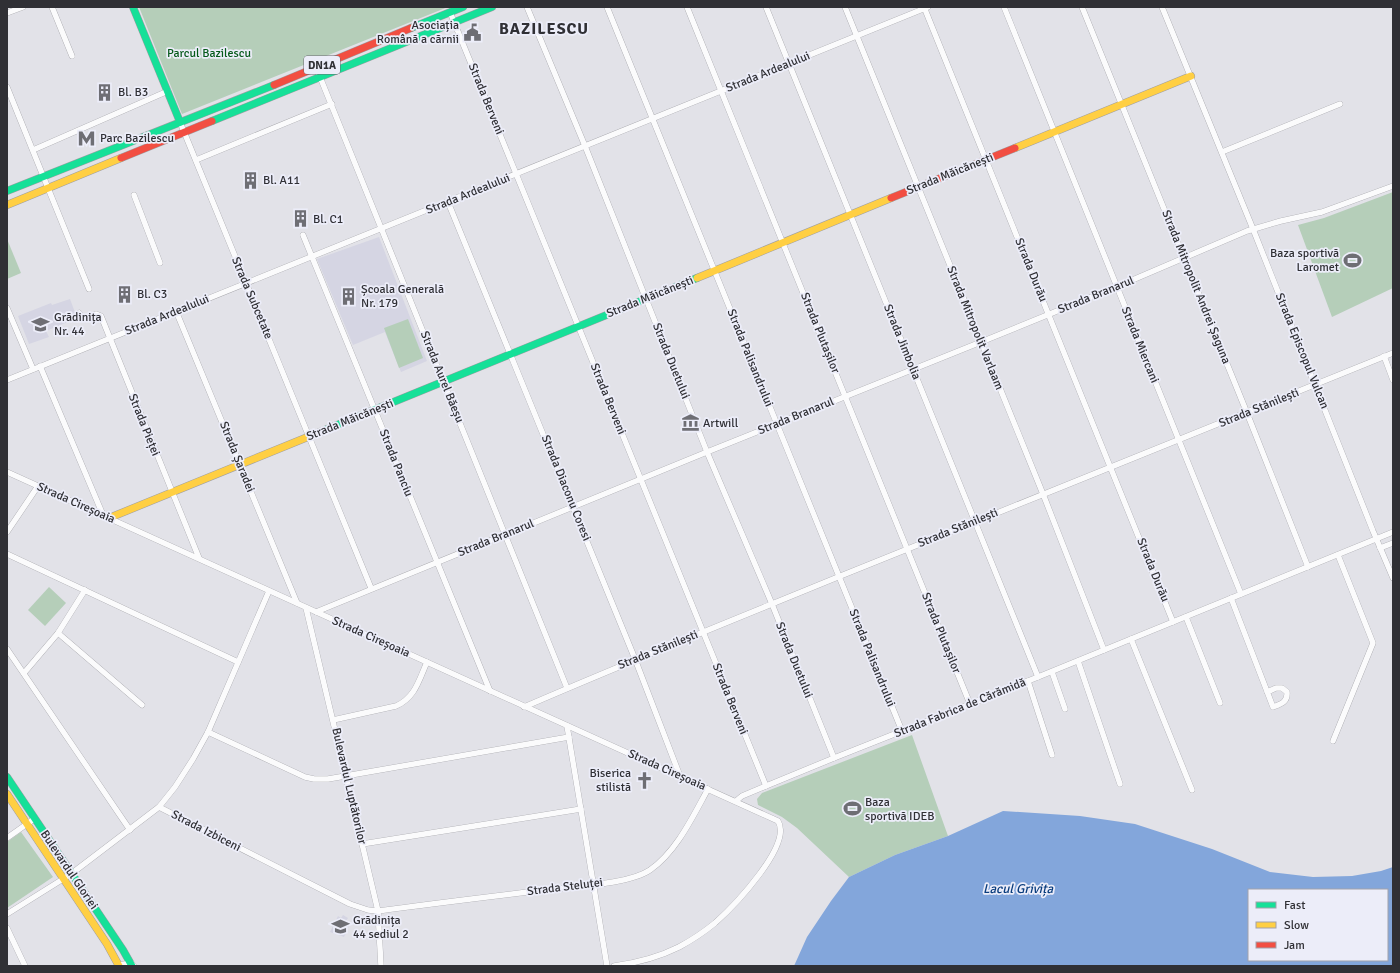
<svg xmlns="http://www.w3.org/2000/svg" width="1400" height="973" viewBox="0 0 1400 973" font-family="Signika,sans-serif">
	<style>
		.built { fill: #d5d5e3 }
		.green { fill: #b5ceb9 }
		.water { fill: #83a6db; fill-rule: evenodd }
		.lines { fill: none; stroke-linecap: round; stroke-linejoin: round }
		.street-casing { stroke: #9e9ea3; stroke-width: 6 }
		.fast-casing { stroke: #9e9ea3; stroke-width: 8 }
		.slow-casing { stroke: #9e9ea3; stroke-width: 8 }
		.jam-casing { stroke: #9e9ea3; stroke-width: 8 }
		.street { stroke: #fbfbfc; stroke-width: 5.5 }
		.fast { stroke: #16e098; stroke-width: 7 }
		.slow { stroke: #ffcf43; stroke-width: 7 }
		.jam { stroke: #f24e42; stroke-width: 7 }
		.labels { text-anchor: middle; dominant-baseline: central; stroke-width: 3.5; stroke-linejoin: round; paint-order: stroke }
		.shield { fill: #ecedf9; stroke: #686970; stroke-width: 1 }
		.shield-label { font-size: 11px; font-weight: bold; fill: #303035 }
		.poi-label { font-size: 12px; fill: #303035; stroke: #ecedf9; text-anchor: start }
		.park-label { font-size: 12px; fill: #055a1a; stroke: #ecedf9 }
		.street-label { font-size: 12px; fill: #303035; stroke: #ecedf9 }
		.water-label { font-size: 13px; font-style: italic; fill: #093c7d; stroke: #ecedf9 }
		.district-label { font-size: 16px; font-weight: bold; letter-spacing: 1px; fill: #303035; stroke: #ecedf9 }
	</style>
	<rect width="100%" height="100%" fill="#e2e2e8"/>
	<!-- built -->
	<g class="built">
		<path d="M379,237L427,361L401,372L385,332L353,345L317,259Z"/>
		<path d="M70,299L77,318L46,331L49,337L29,344L18,316L51,303L52,305Z"/>
		<path d="M343,915L348,918L346,921L350,923L344,937L330,932L338,916L341,918Z"/>
	</g>
	<!-- green -->
	<g class="green">
		<path d="M139,7H448L182,114Z"/>
		<path d="M1393,192V288L1332,317L1298,225L1324,218Z"/>
		<path d="M7,239L21,273L7,279Z"/>
		<path d="M408,319L423,358L399,368L384,328Z"/>
		<path d="M49,587L66,603L45,626L28,610Z"/>
		<path d="M912,735L948,836L895,855L849,877L797,828L782,817L758,805L757,799L762,793Z"/>
		<path d="M21,832L53,877L7,908V842Z"/>
	</g>
	<!-- water -->
	<path class="water" d="M1003,811L1080,816L1135,824L1212,849L1270,872L1313,877L1352,876L1381,871L1393,867V966H794L807,937L831,901L849,877L895,855L948,836ZM1249,890H1387V960H1249Z"/>
	<g class="lines">
		<defs>
			<g id="street">
				<path d="M52,7L72,56"/>
				<path d="M527,7L585,146L707,452L772,604L834,758"/>
				<path d="M607,7L902,731"/>
				<path d="M687,7L970,704"/>
				<path d="M766,7L1038,677"/>
				<path d="M845,7L1045,499L1104,650"/>
				<path d="M924,7L1173,622"/>
				<path d="M1004,7L1241,594"/>
				<path d="M1082,7L1247,413L1308,567"/>
				<path d="M1162,7L1253,229L1373,531L1393,578"/>
				<path d="M450,12L766,786"/>
				<path d="M7,13L23,7"/>
				<path d="M316,67L567,688"/>
				<path d="M7,87L89,289"/>
				<path d="M180,122L371,588"/>
				<path d="M33,150L168,91"/>
				<path d="M1222,152L1340,104"/>
				<path d="M196,160L332,104"/>
				<path d="M134,195L160,263"/>
				<path d="M448,202L635,659L680,776"/>
				<path d="M303,235L490,691"/>
				<path d="M7,308L33,369"/>
				<path d="M176,311L297,603"/>
				<path d="M79,313L83,319L96,314L101,316L199,558"/>
				<path d="M1384,356L1393,380"/>
				<path d="M40,366L103,515"/>
				<path d="M7,380L928,7"/>
				<path d="M7,472L778,821C793,845 733,907 715,923C704,932 692,940 679,947C659,957 636,963 614,966"/>
				<path d="M7,532L38,486"/>
				<path d="M1380,548L1393,543"/>
				<path d="M7,554L238,662"/>
				<path d="M1231,598C1245,634 1259,671 1273,707C1281,704 1288,702 1287,692L1282,688H1276L1267,692"/>
				<path d="M306,608L378,911L381,966"/>
				<path d="M316,612L707,452L981,342L1116,287L1247,231L1281,221L1322,212L1393,186"/>
				<path d="M1186,617L1220,703"/>
				<path d="M58,633L142,705"/>
				<path d="M1131,639L1192,790"/>
				<path d="M7,649L130,830"/>
				<path d="M1078,661L1120,784"/>
				<path d="M1052,672L1065,709"/>
				<path d="M24,673L58,633L85,590"/>
				<path d="M1028,681L1052,755"/>
				<path d="M524,707C628,662 733,620 838,577C1023,502 1208,429 1393,353"/>
				<path d="M333,720L396,706C415,698 419,680 427,662"/>
				<path d="M567,726L607,966"/>
				<path d="M208,732L305,777L314,779H328L569,737"/>
				<path d="M1333,741L1373,643L1338,555"/>
				<path d="M736,801L742,796L766,786L834,758L1038,677L1393,532"/>
				<path d="M159,807L350,904L368,910L378,911C436,903 495,896 553,889C579,886 629,884 650,870C677,851 693,816 708,789"/>
				<path d="M7,838L34,819"/>
				<path d="M362,844L581,809"/>
				<path d="M7,914L71,874L159,807L175,787L193,759L208,732L269,591"/>
				<path d="M7,928L25,966"/>
				<path d="M119,965L131,963L134,966"/>
			</g>
			<g id="fast">
				<path d="M133,7L180,122"/>
				<path d="M411,28L463,7"/>
				<path d="M212,121L492,7"/>
				<path d="M7,191L274,85"/>
				<path d="M320,432L697,278"/>
				<path d="M7,777L123,950L132,966"/>
			</g>
			<g id="slow">
				<path d="M1015,148L1191,76"/>
				<path d="M7,205L121,158"/>
				<path d="M697,278L891,198"/>
				<path d="M109,518L320,432"/>
				<path d="M7,794L107,944L119,966"/>
			</g>
			<g id="jam">
				<path d="M274,85L411,28"/>
				<path d="M121,158L212,121"/>
				<path d="M891,198L1015,148"/>
			</g>
		</defs>
		<!-- street casing -->
		<use href="#street" class="street-casing"/>
		<!-- fast casing -->
		<use href="#fast" class="fast-casing"/>
		<!-- slow casing -->
		<use href="#slow" class="slow-casing"/>
		<!-- jam casing -->
		<use href="#jam" class="jam-casing"/>
		<!-- street -->
		<use href="#street" class="street"/>
		<!-- fast -->
		<use href="#fast" class="fast"/>
		<!-- slow -->
		<use href="#slow" class="slow"/>
		<!-- jam -->
		<use href="#jam" class="jam"/>
	</g>
	<!-- icons -->
	<defs>
		<symbol id="civic-bare" viewBox="-9 -9 18 18"><path d="M-.6-6.5H3V-4.5H.6V-3L4-1V1h2V6H-6V1h2V-1L-.6-3ZM-1.2 2.5V6h2.4V2.5Z" fill="#6e6e74" stroke="#ecedf9" stroke-width="2.5" paint-order="stroke"/></symbol>
		<symbol id="building-bare" viewBox="-9 -9 18 18"><path d="M-4-6H4V6H1V3H-1V6H-4ZM-2.5-4.3h1.7v1.8h-1.7ZM.8-4.3h1.7v1.8H.8ZM-2.5-1h1.7V.8h-1.7ZM.8-1h1.7V.8H.8Z" fill="#6e6e74" stroke="#ecedf9" stroke-width="2.5" paint-order="stroke"/></symbol>
		<symbol id="metro-bare" viewBox="-9 -9 18 18"><path d="M-5.5 5V-5H-3L0 0L3-5H5.5V5H3V-.5L0 4L-3-.5V5Z" fill="#6e6e74" stroke="#ecedf9" stroke-width="2.5" paint-order="stroke"/></symbol>
		<symbol id="stadium-bare" viewBox="-9 -9 18 18"><path d="M0-5a6.5 5 0 1 0 0 10a6.5 5 0 1 0 0-10ZM-3.5-1.8h7v3.6h-7Z" fill="#6e6e74" stroke="#ecedf9" stroke-width="2.5" paint-order="stroke"/></symbol>
		<symbol id="school-bare" viewBox="-9 -9 18 18"><path d="M0-5L7-2L0 1L-7-2ZM-4 1L0 2.5L4 1V4Q0 6-4 4Z" fill="#6e6e74" stroke="#ecedf9" stroke-width="2.5" paint-order="stroke"/></symbol>
		<symbol id="museum-bare" viewBox="-9 -9 18 18"><path d="M0-6L6-3V-2H-6V-3ZM-5-1h2V3h-2ZM-1-1h2V3h-2ZM3-1h2V3H3ZM-6 4H6V6H-6Z" fill="#6e6e74" stroke="#ecedf9" stroke-width="2.5" paint-order="stroke"/></symbol>
		<symbol id="church-bare" viewBox="-9 -9 18 18"><path d="M-1.2-6h2.4v3.5h3.3v2.4h-3.3V6h-2.4V-.1h-3.3v-2.4h3.3Z" fill="#6e6e74" stroke="#ecedf9" stroke-width="2.5" paint-order="stroke"/></symbol>
	</defs>
	<g fill-rule="evenodd">
		<use href="#civic-bare" x="460" y="20" width="25" height="25"/>
		<use href="#building-bare" x="92" y="80" width="25" height="25"/>
		<use href="#metro-bare" x="74" y="126" width="25" height="25"/>
		<use href="#building-bare" x="238" y="168" width="25" height="25"/>
		<use href="#building-bare" x="288" y="206" width="25" height="25"/>
		<use href="#stadium-bare" x="1340" y="248" width="25" height="25"/>
		<use href="#building-bare" x="112" y="282" width="25" height="25"/>
		<use href="#building-bare" x="336" y="284" width="25" height="25"/>
		<use href="#school-bare" x="28" y="312" width="25" height="25"/>
		<use href="#museum-bare" x="678" y="410" width="25" height="25"/>
		<use href="#church-bare" x="632" y="768" width="25" height="25"/>
		<use href="#stadium-bare" x="840" y="796" width="25" height="25"/>
		<use href="#school-bare" x="328" y="914" width="25" height="25"/>
	</g>
	<g class="labels">
		<!-- shield labels -->
		<rect class="shield" x="304" y="56" width="36" height="18" rx="3"/>
		<g class="shield-label">
			<text x="322" y="65">DN1A</text>
		</g>
		<!-- poi labels -->
		<g class="poi-label">
			<text x="459" y="25" text-anchor="end">Asociația<tspan x="459" dy="14">Română a cărnii</tspan></text>
			<text x="118" y="92">Bl. B3</text>
			<text x="100" y="138">Parc Bazilescu</text>
			<text x="263" y="180">Bl. A11</text>
			<text x="313" y="219">Bl. C1</text>
			<text x="1339" y="253" text-anchor="end">Baza sportivă<tspan x="1339" dy="14">Laromet</tspan></text>
			<text x="361" y="289">Școala Generală<tspan x="361" dy="14">Nr. 179</tspan></text>
			<text x="137" y="294">Bl. C3</text>
			<text x="54" y="317">Grădinița<tspan x="54" dy="14">Nr. 44</tspan></text>
			<text x="703" y="423">Artwill</text>
			<text x="631" y="773" text-anchor="end">Biserica<tspan x="631" dy="14">stilistă</tspan></text>
			<text x="865" y="802">Baza<tspan x="865" dy="14">sportivă IDEB</tspan></text>
			<text x="353" y="920">Grădinița<tspan x="353" dy="14">44 sediul 2</tspan></text>
		</g>
		<!-- park labels -->
		<g class="park-label">
			<text x="209" y="53">Parcul Bazilescu</text>
		</g>
		<!-- street labels -->
		<g class="street-label">
			<text transform="translate(768 72) rotate(-22)">Strada Ardealului</text>
			<text transform="translate(486 99) rotate(68)">Strada Berveni</text>
			<text transform="translate(950 174) rotate(-22)">Strada Măicănești</text>
			<text transform="translate(468 194) rotate(-22)">Strada Ardealului</text>
			<text transform="translate(1031 270) rotate(68)">Strada Durău</text>
			<text transform="translate(1196 287) rotate(68)">Strada Mitropolit Andrei Șaguna</text>
			<text transform="translate(1096 295) rotate(-22)">Strada Branarul</text>
			<text transform="translate(650 297) rotate(-22)">Strada Măicănești</text>
			<text transform="translate(252 298) rotate(67)">Strada Subcetate</text>
			<text transform="translate(167 315) rotate(-22)">Strada Ardealului</text>
			<text transform="translate(975 328) rotate(68)">Strada Mitropolit Varlaam</text>
			<text transform="translate(820 333) rotate(68)">Strada Plutașilor</text>
			<text transform="translate(902 342) rotate(68)">Strada Jimbolia</text>
			<text transform="translate(1140 345) rotate(68)">Strada Miercani</text>
			<text transform="translate(1302 351) rotate(68)">Strada Episcopul Vulcan</text>
			<text transform="translate(750 358) rotate(68)">Strada Palisandrului</text>
			<text transform="translate(671 361) rotate(68)">Strada Duetului</text>
			<text transform="translate(442 377) rotate(68)">Strada Aurel Băeșu</text>
			<text transform="translate(608 399) rotate(68)">Strada Berveni</text>
			<text transform="translate(1259 408) rotate(-22)">Strada Stănilești</text>
			<text transform="translate(796 416) rotate(-22)">Strada Branarul</text>
			<text transform="translate(350 420) rotate(-22)">Strada Măicănești</text>
			<text transform="translate(144 425) rotate(68)">Strada Pieței</text>
			<text transform="translate(237 457) rotate(68)">Strada Șaradei</text>
			<text transform="translate(396 463) rotate(68)">Strada Panciu</text>
			<text transform="translate(566 488) rotate(68)">Strada Diaconu Coresi</text>
			<text transform="translate(76 503) rotate(24)">Strada Cireșoaia</text>
			<text transform="translate(958 528) rotate(-22)">Strada Stănilești</text>
			<text transform="translate(496 538) rotate(-22)">Strada Branarul</text>
			<text transform="translate(1153 570) rotate(68)">Strada Durău</text>
			<text transform="translate(941 633) rotate(68)">Strada Plutașilor</text>
			<text transform="translate(371 637) rotate(24)">Strada Cireșoaia</text>
			<text transform="translate(658 650) rotate(-22)">Strada Stănilești</text>
			<text transform="translate(872 658) rotate(68)">Strada Palisandrului</text>
			<text transform="translate(794 660) rotate(68)">Strada Duetului</text>
			<text transform="translate(730 699) rotate(68)">Strada Berveni</text>
			<text transform="translate(960 708) rotate(-22)">Strada Fabrica de Cărămidă</text>
			<text transform="translate(667 770) rotate(24)">Strada Cireșoaia</text>
			<text transform="translate(349 786) rotate(77)">Bulevardul Luptătorilor</text>
			<text transform="translate(206 831) rotate(27)">Strada Izbiceni</text>
			<text transform="translate(69 870) rotate(56)">Bulevardul Gloriei</text>
			<text transform="translate(565 887) rotate(-7)">Strada Steluței</text>
		</g>
		<!-- water labels -->
		<g class="water-label">
			<text x="1018" y="889">Lacul Grivița</text>
		</g>
		<!-- district labels -->
		<g class="district-label">
			<text x="544" y="29">BAZILESCU</text>
		</g>
	</g>
	<!-- border -->
	<rect width="1400" height="973" fill="none" stroke="#303035" stroke-width="16"/>
	<!-- legend -->
	<rect x="1248" y="889" width="140" height="72" fill="#ecedf9" stroke="#a1a1ab"/>
	<rect x="1256" y="902" width="20" height="6" fill="#16e098" stroke="#a1a1ab"/>
	<text x="1284" y="909" font-size="12" fill="#303035">Fast</text>
	<rect x="1256" y="922" width="20" height="6" fill="#ffcf43" stroke="#a1a1ab"/>
	<text x="1284" y="929" font-size="12" fill="#303035">Slow</text>
	<rect x="1256" y="942" width="20" height="6" fill="#f24e42" stroke="#a1a1ab"/>
	<text x="1284" y="949" font-size="12" fill="#303035">Jam</text>
</svg>
